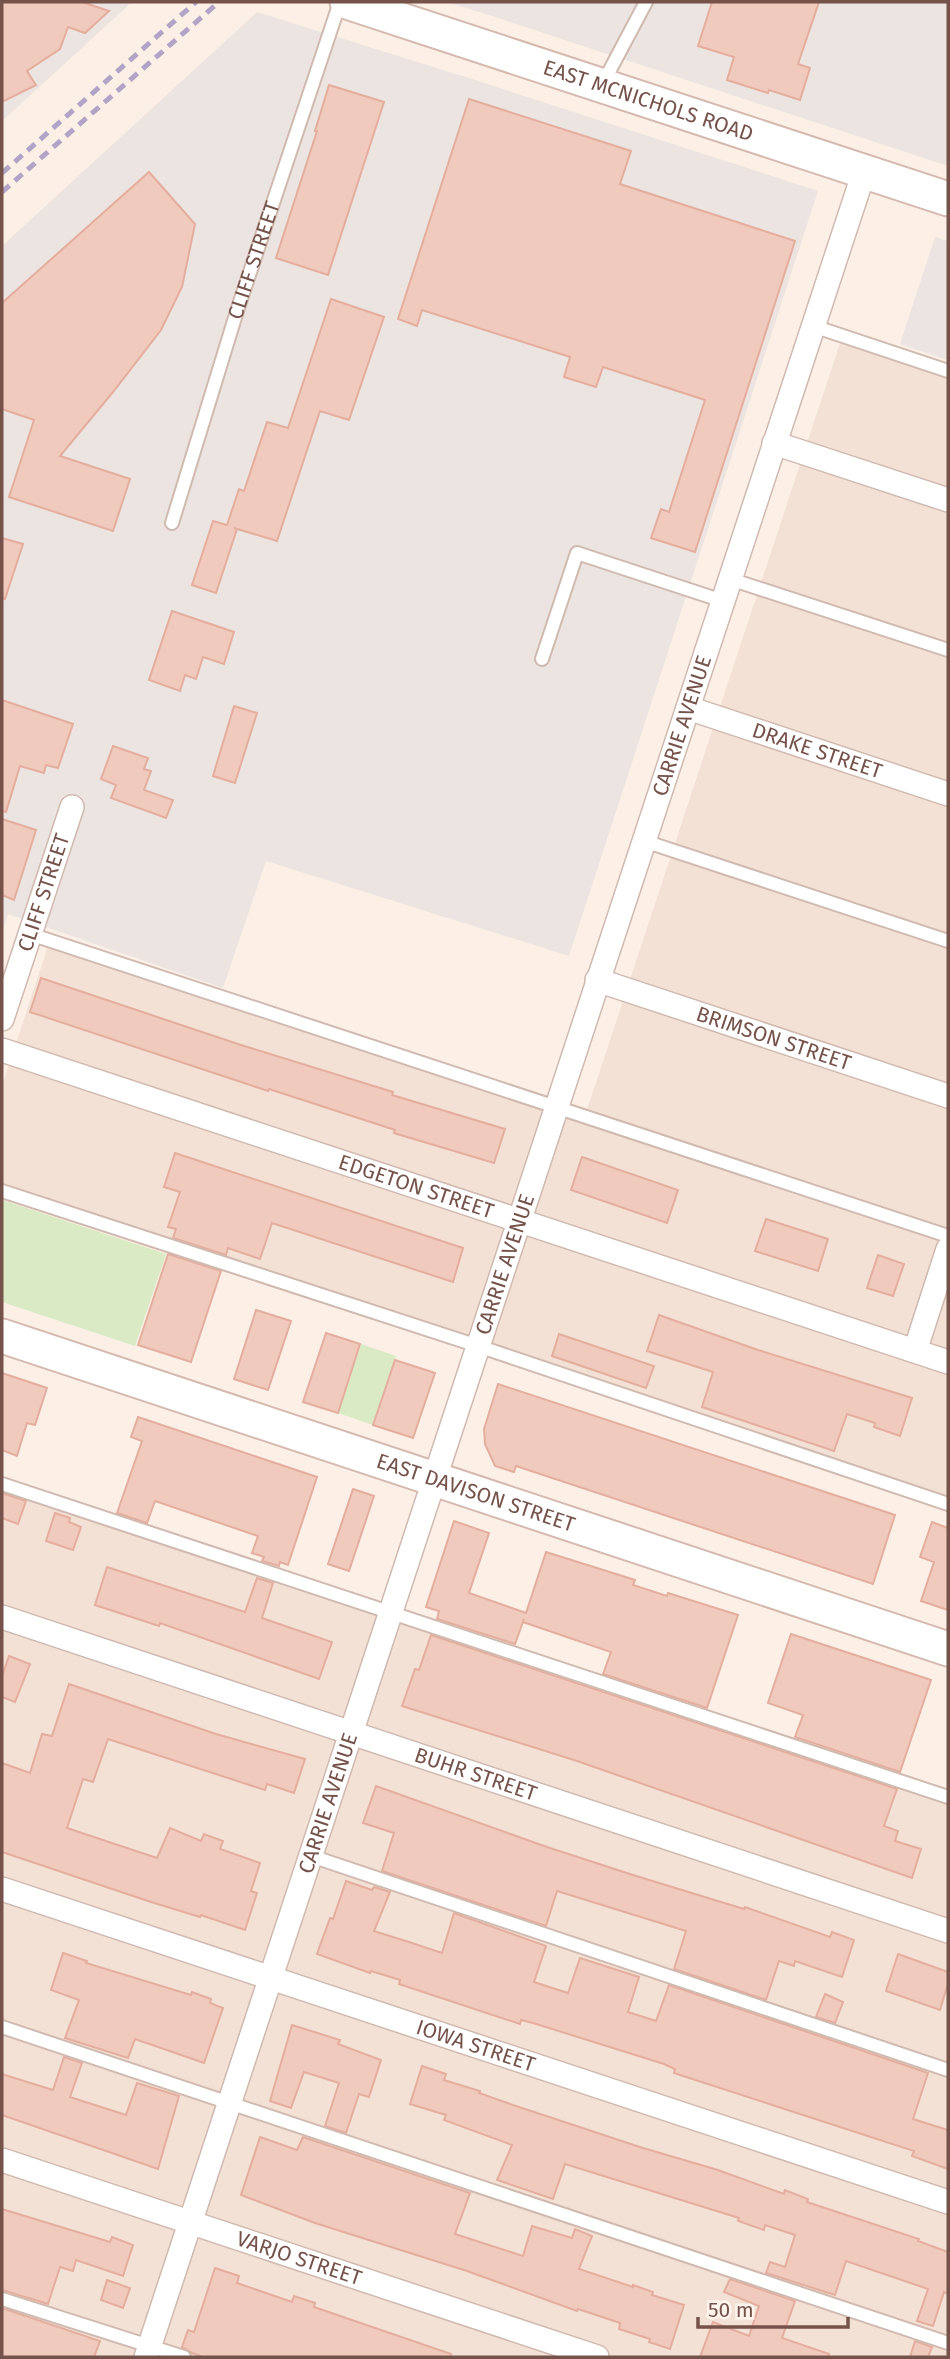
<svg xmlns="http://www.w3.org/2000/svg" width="950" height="2359" viewBox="0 0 950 2359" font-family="'Fira Sans',sans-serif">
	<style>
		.residential { fill: #f4e1d5 }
		.industrial { fill: #ece4e0 }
		.green { fill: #d9eac4 }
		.building { fill: #f1cabe; stroke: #e4ae9e; stroke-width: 2 }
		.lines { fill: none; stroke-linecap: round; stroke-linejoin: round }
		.lane-casing { stroke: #d0b9af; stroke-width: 16 }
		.street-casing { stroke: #d0b9af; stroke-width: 26 }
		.secondary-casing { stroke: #d6b9ae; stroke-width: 37 }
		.lane { stroke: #fff; stroke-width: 12 }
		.street { stroke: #fff; stroke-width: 23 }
		.secondary { stroke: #fff; stroke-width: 33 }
		.rail { stroke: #b1a4c6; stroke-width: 5; stroke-dasharray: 10 7; stroke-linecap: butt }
		.labels { text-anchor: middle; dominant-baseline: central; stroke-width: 5; stroke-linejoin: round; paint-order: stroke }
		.street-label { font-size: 21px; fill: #75534b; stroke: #fff5ec }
	</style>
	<rect width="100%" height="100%" fill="#fcf0e6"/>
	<!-- residential -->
	<g class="residential">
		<path d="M840,343L948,378V1496L2,1183V1086L48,946L583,1122Z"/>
		<path d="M2,1491L948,1803V2357H2Z"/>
	</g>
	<!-- industrial -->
	<g class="industrial">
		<path d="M2,2H132L2,121Z"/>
		<path d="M447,2H948V166L492,16Z"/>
		<path d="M257,12L472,79L818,191L569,956L266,861L223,988L8,914L2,932V246Z"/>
		<path d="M935,237L948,241V360L900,344Z"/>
	</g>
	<!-- green -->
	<g class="green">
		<path d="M2,1200L166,1254L135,1346L2,1302Z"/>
		<path d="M361,1344L396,1356L373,1425L338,1413Z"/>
	</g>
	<!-- building -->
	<g class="building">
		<path d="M2,2H82L109,11L85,33L68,27L60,49L27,71L36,85L2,102Z"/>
		<path d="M712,2H819L798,64L810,68L800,100L769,90L768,93L727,80L734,57L698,46Z"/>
		<path d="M329,85L384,102L328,275L276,258L317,131H315Z"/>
		<path d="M469,99L631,151L620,184L795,241L695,552L651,538L661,509L669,512L705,400L603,367L596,387L564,377L570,357L422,310L417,326L398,319Z"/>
		<path d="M149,172L195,224L182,287L161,330L113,392L60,456L130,479L113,531L9,497L34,420L2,409V303Z"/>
		<path d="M331,299L384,317L349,420L320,411L277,541L234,528L237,529L216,593L192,585L213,521L227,525L239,489L244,491L267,422L288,428Z"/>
		<path d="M2,538L23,544L5,599L2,598Z"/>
		<path d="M172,611L234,632L224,664L203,657L196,679L185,675L180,691L149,680Z"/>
		<path d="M2,700L73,724L58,768L46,765L44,773L20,766L6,812L2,811Z"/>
		<path d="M234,706L257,713L235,783L213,776Z"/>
		<path d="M113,746L148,758L144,769L151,771L144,790L173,800L166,818L111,798L116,785L101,779Z"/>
		<path d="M2,819L36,830L14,900L2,895Z"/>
		<path d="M41,978L241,1045L393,1092L392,1095L505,1129L494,1163L394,1133L395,1130L269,1089L268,1091L244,1083L30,1012Z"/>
		<path d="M175,1153L463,1248L453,1282L272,1223L260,1259L228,1248L226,1255L173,1238L176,1229L168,1227L180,1192L164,1187Z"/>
		<path d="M582,1157L678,1190L667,1223L571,1190Z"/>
		<path d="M766,1219L828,1239L818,1271L755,1251Z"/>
		<path d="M168,1254L221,1271L191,1362L138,1345Z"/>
		<path d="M878,1255L904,1264L893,1296L867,1288Z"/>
		<path d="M256,1310L291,1321L268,1390L234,1379Z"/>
		<path d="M659,1315L758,1350L912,1398L900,1436L874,1427L875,1423L847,1414L834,1451L702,1407L713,1372L647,1351Z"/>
		<path d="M326,1333L360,1344L338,1413L303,1402Z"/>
		<path d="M559,1334L654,1366L646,1388L552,1356Z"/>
		<path d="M395,1360L435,1373L413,1438L373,1425Z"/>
		<path d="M2,1373L47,1388L35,1425L27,1423L17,1456L2,1450Z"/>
		<path d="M498,1384L895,1515L873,1584L516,1466L514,1472L495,1466L485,1444L484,1429Z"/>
		<path d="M138,1417L317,1477L288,1565L280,1562L279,1566L262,1561L264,1557L252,1553L258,1536L155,1501L147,1523L117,1513L142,1441L131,1437Z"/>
		<path d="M353,1489L374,1496L349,1571L328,1564Z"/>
		<path d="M2,1493L26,1501L18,1524L2,1518Z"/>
		<path d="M55,1513L70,1518L69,1522L81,1527L73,1550L46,1541Z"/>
		<path d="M454,1521L489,1533L469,1593L526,1613L546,1552L635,1580L633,1585L667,1596L668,1593L738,1615L707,1708L603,1674L611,1652L523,1622L524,1619L515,1644L437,1619L439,1611L426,1607Z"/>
		<path d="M932,1522L948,1528V1610L921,1601L934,1562L920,1557Z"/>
		<path d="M107,1567L245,1612L257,1578L273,1583L262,1618L332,1642L319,1679L160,1623L159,1626L95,1605Z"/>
		<path d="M791,1634L931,1680L900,1772L795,1737L803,1715L768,1703Z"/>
		<path d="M431,1635L897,1789L884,1826L898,1831L895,1841L921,1849L912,1878L577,1761L402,1706L415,1669L419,1670Z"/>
		<path d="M9,1656L30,1664L15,1702L2,1697V1676Z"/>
		<path d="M69,1684L216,1734L305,1759L294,1793L267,1784L265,1790L108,1739L93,1782L83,1779L67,1828L157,1858L170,1828L201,1841L204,1834L223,1841L220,1849L260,1863L251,1891L257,1893L245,1930L201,1915L200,1917L151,1902L2,1852V1763L30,1773L42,1734L52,1736Z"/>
		<path d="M376,1786L547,1847L633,1875L744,1909L745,1907L830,1937L832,1932L854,1940L842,1977L795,1961L794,1966L779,1961L766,2000L674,1969L686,1931L557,1891L546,1926L382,1871L394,1833L363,1823Z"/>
		<path d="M346,1881L372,1890L374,1887L390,1892L374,1931L412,1943L442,1953L454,1913L546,1946L534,1982L568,1993L580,1958L639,1977L628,2012L656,2021L669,1985L928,2073L913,2119L948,2130V2169L912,2156L914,2151L674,2073L675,2069L664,2064L533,2023L521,2020L520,2024L399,1984L400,1980L371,1971L370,1973L317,1954L330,1918L333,1919Z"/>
		<path d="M63,1953L87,1961L86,1963L191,1995L192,1992L211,1999L210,2003L223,2008L204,2063L135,2039L128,2058L65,2038L79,2000L51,1990Z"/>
		<path d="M898,1954L948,1972V1983L940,2010L886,1991Z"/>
		<path d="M825,1994L843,2002L835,2023L816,2017Z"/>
		<path d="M292,2025L340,2040L338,2044L381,2060L369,2097L359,2094L346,2133L325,2126L339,2083L304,2072L291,2108L270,2101Z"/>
		<path d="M64,2057L82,2063L70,2097L126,2115L137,2083L179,2096L158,2169L2,2115V2074L53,2090Z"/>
		<path d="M422,2066L446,2074L444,2080L480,2091L479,2093L516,2106L643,2148L718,2170L784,2194L785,2190L808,2199L807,2202L919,2239L918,2241L948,2252V2294L944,2292L933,2326L917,2321L928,2289L846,2261L835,2295L766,2273L770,2262L785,2267L795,2235L765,2225L764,2230L738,2221L739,2218L565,2164L553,2199L497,2180L512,2145L444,2120L446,2115L410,2104Z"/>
		<path d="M260,2137L297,2150L303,2137L470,2193L455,2234L523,2256L532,2226L572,2238L575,2229L592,2236L579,2269L633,2287V2285L653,2292L652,2295L684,2305L670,2349L649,2342L650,2339L619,2329L620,2323L578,2309L577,2311L467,2271L315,2223L241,2195Z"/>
		<path d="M2,2209L110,2242L112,2237L133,2245L123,2276L76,2260L73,2271L60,2267L48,2304L2,2290Z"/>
		<path d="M215,2268L239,2276L237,2283L292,2302L294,2296L315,2303L314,2307L451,2354V2357H203L192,2353L182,2347L188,2330L194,2332Z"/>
		<path d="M730,2279L795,2301L782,2338L829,2354V2357H700L713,2322L749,2336L759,2306L724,2292Z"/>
		<path d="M107,2280L130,2288L123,2308L101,2300Z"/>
		<path d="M2,2308L100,2341L94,2357H2Z"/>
		<path d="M915,2341L932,2347L928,2357H910Z"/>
	</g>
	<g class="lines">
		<defs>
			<g id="lane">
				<path d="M602,85L646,2"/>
				<path d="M813,326L948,371"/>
				<path id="s1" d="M172,523L237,311L340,2"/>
				<path d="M730,579L948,650"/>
				<path d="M542,659L577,553L723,601"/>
				<path d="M644,841L948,941"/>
				<path d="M30,934L948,1236"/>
				<path d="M2,1191L478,1346L948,1504"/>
				<path d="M2,1484L948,1797"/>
				<path d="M311,1856L948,2070"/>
				<path d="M2,2027L948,2343"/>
				<path d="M2,2299L184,2357"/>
			</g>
			<g id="street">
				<path d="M774,443L948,500"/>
				<path id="s2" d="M688,708L948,794"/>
				<path id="s3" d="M597,980L948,1096"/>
				<path id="s4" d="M2,1019L72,807"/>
				<path id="s5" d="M2,1050L948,1362"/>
				<path d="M915,1351L948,1249"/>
				<path id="s6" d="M2,1617L948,1931"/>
				<path id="s7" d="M2,1889L948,2202"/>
				<path id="s8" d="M2,2160L597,2357"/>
				<path id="s9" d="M146,2357L864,172"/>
			</g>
			<g id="secondary">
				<path id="s10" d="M347,2L948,199"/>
				<path id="s11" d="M2,1336L948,1649"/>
			</g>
		</defs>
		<!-- lane casing -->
		<use href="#lane" class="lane-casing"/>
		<!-- street casing -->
		<use href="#street" class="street-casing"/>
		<!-- secondary casing -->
		<use href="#secondary" class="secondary-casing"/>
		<!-- lane -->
		<use href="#lane" class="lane"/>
		<!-- street -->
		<use href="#street" class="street"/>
		<!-- secondary -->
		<use href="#secondary" class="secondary"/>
		<!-- rail -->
		<g class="rail">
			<path d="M2,173L196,2"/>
			<path d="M2,192L219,2"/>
		</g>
	</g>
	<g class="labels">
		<!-- street labels -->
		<g class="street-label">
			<text stroke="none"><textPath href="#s10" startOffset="317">EAST MCNICHOLS ROAD</textPath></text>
			<text stroke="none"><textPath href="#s1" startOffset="275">CLIFF STREET</textPath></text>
			<text stroke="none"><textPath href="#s9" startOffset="1717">CARRIE AVENUE</textPath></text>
			<text stroke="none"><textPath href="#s2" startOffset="136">DRAKE STREET</textPath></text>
			<text stroke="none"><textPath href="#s4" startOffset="133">CLIFF STREET</textPath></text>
			<text stroke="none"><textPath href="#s3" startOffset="186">BRIMSON STREET</textPath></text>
			<text stroke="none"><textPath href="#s5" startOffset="436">EDGETON STREET</textPath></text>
			<text stroke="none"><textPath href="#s9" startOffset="1150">CARRIE AVENUE</textPath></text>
			<text stroke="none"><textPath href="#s11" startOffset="499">EAST DAVISON STREET</textPath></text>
			<text stroke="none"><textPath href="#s6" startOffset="499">BUHR STREET</textPath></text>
			<text stroke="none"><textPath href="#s9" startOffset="583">CARRIE AVENUE</textPath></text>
			<text stroke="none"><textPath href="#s7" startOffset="499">IOWA STREET</textPath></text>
			<text stroke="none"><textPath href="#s8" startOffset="313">VARJO STREET</textPath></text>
		</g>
	</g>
	<!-- border -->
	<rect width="950" height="2359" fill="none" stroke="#75534b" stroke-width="7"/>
	<!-- scale -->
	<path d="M698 2317v10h150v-10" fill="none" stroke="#75534b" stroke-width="3.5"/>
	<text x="708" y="2317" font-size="21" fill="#75534b" stroke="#fff5ec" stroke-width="5" paint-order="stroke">50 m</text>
</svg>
